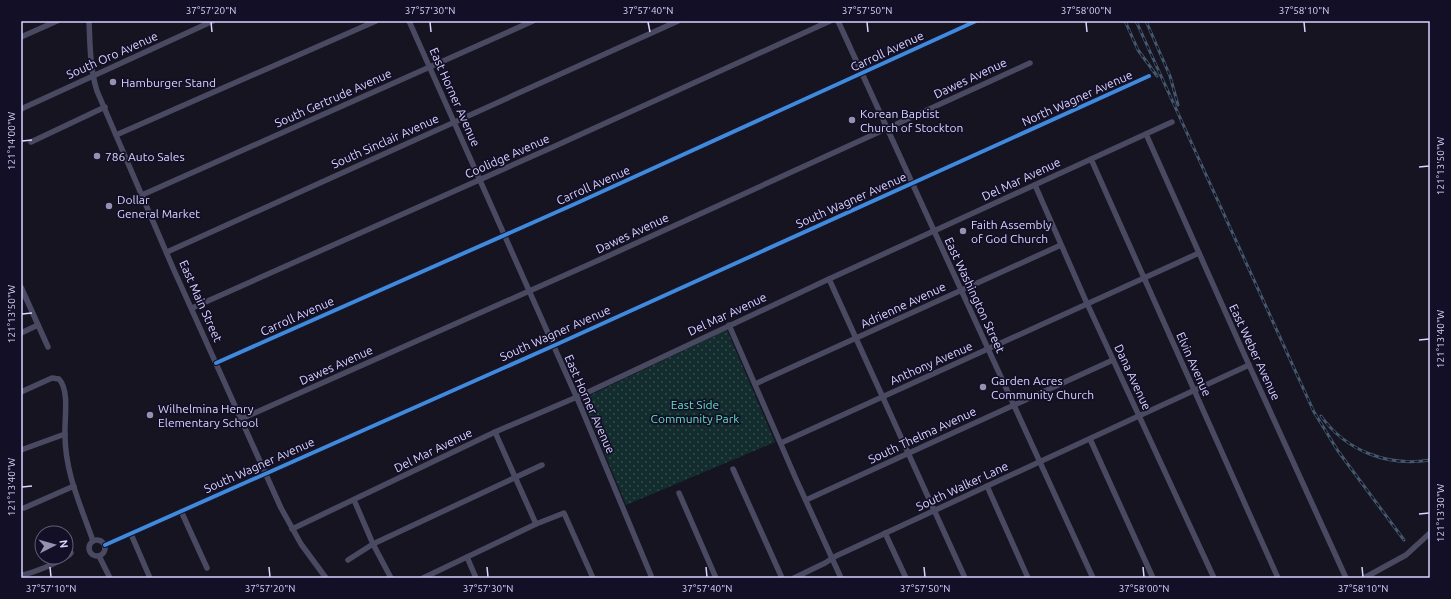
<svg xmlns="http://www.w3.org/2000/svg" width="1451" height="599" viewBox="0 0 1451 599" font-family="Ubuntu,sans-serif">
	<style>
		.park { fill: url(#park-dots) }
		.lines { fill: none; stroke-linecap: round; stroke-linejoin: round }
		.minor { stroke: #4a4962; stroke-width: 5.5 }
		.rail-casing { stroke: #43596b; stroke-width: 3 }
		.rail { stroke: #130f26; stroke-width: 1.5; stroke-dasharray: 4.5; stroke-linecap: butt }
		.cycleway-casing { stroke: #130f26; stroke-width: 6 }
		.cycleway { stroke: #408adc; stroke-width: 4 }
		.ticks { fill: none; stroke: #d9d4ff; stroke-width: 1.5 }
		.poi-dot { fill: #9591b1; stroke: #130f26; stroke-width: 1.5 }
		.labels { text-anchor: middle; dominant-baseline: central; stroke-width: 3.5; stroke-linejoin: round; paint-order: stroke }
		.street-label { font-size: 12px; fill: #d9d4ff; stroke: #130f26 }
		.poi-label { font-size: 12px; fill: #d9d4ff; stroke: #130f26; text-anchor: start }
		.park-label { font-size: 12px; fill: #5fe0c0; stroke: #130f26 }
		.neatline { fill: none; stroke: #d9d4ff; stroke-width: 1.5 }
		.ticks-label { font-size: 10px; text-anchor: middle; fill: #d9d4ff }
	</style>
	<defs>
		<pattern id="park-dots" width="8" height="8" patternUnits="userSpaceOnUse"><rect width="8" height="8" fill="#132c2d"/><path d="M2 2h.1M6 6h.1" fill="none" stroke="#354a4c" stroke-width="1.8" stroke-linecap="round"/></pattern>
	</defs>
	<rect width="100%" height="100%" fill="#161421"/>
	<!-- park -->
	<path class="park" d="M727,330L775,442L626,505L582,399Z"/>
	<g class="lines">
		<!-- minor -->
		<g class="minor">
			<path d="M89,21C90,45 90,69 97,91L173,268L281,508L301,544L326,578"/>
			<path d="M409,21L580,405L652,578"/>
			<path d="M838,21L1093,578"/>
			<path d="M21,37L57,21"/>
			<path d="M21,109L213,21"/>
			<path d="M1146,134L1249,365L1346,578"/>
			<path d="M116,135L376,21"/>
			<path d="M31,142L105,107"/>
			<path d="M1091,159L1278,578"/>
			<path d="M1035,185L1085,299L1214,578"/>
			<path d="M142,195L533,21"/>
			<path d="M167,252L678,21"/>
			<path d="M829,279L965,578"/>
			<path d="M21,287L48,347"/>
			<path d="M192,308L553,147L830,21"/>
			<path d="M729,325L796,479L841,578"/>
			<path d="M21,333L38,325"/>
			<path d="M216,363L577,203L976,21"/>
			<path d="M755,384L1061,245"/>
			<path d="M21,392L52,378L59,379C70,391 64,420 65,435C65,473 81,506 93,541"/>
			<path d="M241,419L608,256L1030,63"/>
			<path d="M495,432L536,524"/>
			<path d="M1090,439L1153,578"/>
			<path d="M781,443L1199,253"/>
			<path d="M21,450L65,434"/>
			<path d="M733,469L782,578"/>
			<path d="M987,486L1028,578"/>
			<path d="M679,493L716,578"/>
			<path d="M354,500L373,544L391,578"/>
			<path d="M806,500L1113,360"/>
			<path d="M24,508L74,486"/>
			<path d="M181,511L207,568"/>
			<path d="M292,529L495,432L584,394L829,279L1172,122"/>
			<path d="M885,533L906,578"/>
			<path d="M131,534L150,578"/>
			<circle cx="97" cy="548" r="8"/>
			<path d="M105,545L553,346L1149,76"/>
			<path d="M99,556L110,578"/>
			<path d="M467,557L476,578"/>
			<path d="M348,560L373,544L542,465"/>
			<path d="M21,575C31,574 66,560 71,553"/>
			<path d="M423,578L536,524L564,513L593,578"/>
			<path d="M794,578L825,563L836,556L1249,365"/>
			<path d="M1364,578L1406,555L1430,533"/>
		</g>
		<defs>
			<g id="rail">
				<path d="M1125,21L1138,50L1157,76"/>
				<path d="M1136,21L1314,412L1338,451L1404,540"/>
				<path d="M1146,21L1170,76L1178,105"/>
				<path d="M1321,416C1346,451 1388,467 1430,460"/>
			</g>
		</defs>
		<!-- rail casing -->
		<use href="#rail" class="rail-casing"/>
		<!-- rail -->
		<use href="#rail" class="rail"/>
		<defs>
			<g id="cycleway">
				<path d="M216,363L577,203L976,21"/>
				<path d="M105,545L553,346L1149,76"/>
			</g>
		</defs>
		<!-- cycleway casing -->
		<use href="#cycleway" class="cycleway-casing"/>
		<!-- cycleway -->
		<use href="#cycleway" class="cycleway"/>
	</g>
	<!-- ticks -->
	<path class="ticks" d="M211,22L212,32M430,22L431,32M648,22L650,32M867,22L868,32M1086,22L1087,32M1304,22L1305,32M22,141L32,140M1419,167L1429,166M22,314L32,313M1419,340L1429,339M22,487L32,486M1419,514L1429,513M50,567L51,577M269,567L270,577M487,567L488,577M706,567L707,577M924,567L925,577M1143,567L1144,577M1362,567L1363,577"/>
	<!-- markers -->
	<g class="poi-dot">
		<circle cx="113" cy="82" r="4"/>
		<circle cx="852" cy="120" r="4"/>
		<circle cx="97" cy="156" r="4"/>
		<circle cx="109" cy="206" r="4"/>
		<circle cx="963" cy="231" r="4"/>
		<circle cx="983" cy="387" r="4"/>
		<circle cx="150" cy="415" r="4"/>
	</g>
	<g class="labels">
		<!-- street labels -->
		<g class="street-label">
			<text transform="translate(887 51) rotate(-25)">Carroll Avenue</text>
			<text transform="translate(112 55) rotate(-24)">South Oro Avenue</text>
			<text transform="translate(970 78) rotate(-25)">Dawes Avenue</text>
			<text transform="translate(455 97) rotate(66)">East Horner Avenue</text>
			<text transform="translate(333 98) rotate(-24)">South Gertrude Avenue</text>
			<text transform="translate(1077 98) rotate(-24)">North Wagner Avenue</text>
			<text transform="translate(385 141) rotate(-24)">South Sinclair Avenue</text>
			<text transform="translate(507 156) rotate(-24)">Coolidge Avenue</text>
			<text transform="translate(1021 179) rotate(-25)">Del Mar Avenue</text>
			<text transform="translate(593 185) rotate(-24)">Carroll Avenue</text>
			<text transform="translate(851 200) rotate(-24)">South Wagner Avenue</text>
			<text transform="translate(632 233) rotate(-25)">Dawes Avenue</text>
			<text transform="translate(975 295) rotate(65)">East Washington Street</text>
			<text transform="translate(201 301) rotate(66)">East Main Street</text>
			<text transform="translate(903 305) rotate(-25)">Adrienne Avenue</text>
			<text transform="translate(727 314) rotate(-25)">Del Mar Avenue</text>
			<text transform="translate(297 316) rotate(-24)">Carroll Avenue</text>
			<text transform="translate(555 333) rotate(-24)">South Wagner Avenue</text>
			<text transform="translate(1255 352) rotate(65)">East Weber Avenue</text>
			<text transform="translate(931 363) rotate(-24)">Anthony Avenue</text>
			<text transform="translate(1194 364) rotate(66)">Elvin Avenue</text>
			<text transform="translate(336 365) rotate(-24)">Dawes Avenue</text>
			<text transform="translate(1133 377) rotate(65)">Dana Avenue</text>
			<text transform="translate(590 404) rotate(66)">East Horner Avenue</text>
			<text transform="translate(922 435) rotate(-25)">South Thelma Avenue</text>
			<text transform="translate(433 450) rotate(-26)">Del Mar Avenue</text>
			<text transform="translate(259 465) rotate(-24)">South Wagner Avenue</text>
			<text transform="translate(962 486) rotate(-25)">South Walker Lane</text>
		</g>
		<!-- poi labels -->
		<g class="poi-label">
			<text x="121" y="82">Hamburger Stand</text>
			<text x="860" y="113">Korean Baptist<tspan x="860" dy="14">Church of Stockton</tspan></text>
			<text x="105" y="156">786 Auto Sales</text>
			<text x="117" y="199">Dollar<tspan x="117" dy="14">General Market</tspan></text>
			<text x="971" y="224">Faith Assembly<tspan x="971" dy="14">of God Church</tspan></text>
			<text x="991" y="380">Garden Acres<tspan x="991" dy="14">Community Church</tspan></text>
			<text x="158" y="408">Wilhelmina Henry<tspan x="158" dy="14">Elementary School</tspan></text>
		</g>
		<!-- park labels -->
		<g class="park-label">
			<text x="695" y="404">East Side<tspan x="695" dy="14">Community Park</tspan></text>
		</g>
	</g>
	<!-- border -->
	<rect width="1451" height="599" fill="none" stroke="#130f26" stroke-width="44"/>
	<!-- north arrow -->
	<g transform="translate(54 545) rotate(84)"><circle r="19" fill="#130f26" stroke="#625e7d"/>
	<path d="M0-3L7 15L0 10L-7 15Z" fill="#9591b1"/>
	<text y="-6" font-size="11" font-weight="bold" text-anchor="middle" fill="#d9d4ff">N</text>
	</g>
	<rect x="22" y="22" width="1407" height="555" class="neatline"/>
	<g class="ticks-label">
		<text x="211" y="14">37°57'20"N</text>
		<text x="430" y="14">37°57'30"N</text>
		<text x="648" y="14">37°57'40"N</text>
		<text x="867" y="14">37°57'50"N</text>
		<text x="1086" y="14">37°58'00"N</text>
		<text x="1304" y="14">37°58'10"N</text>
		<text transform="translate(11 141) rotate(-90)" y="4">121°14'00"W</text>
		<text transform="translate(1440 166) rotate(-90)" y="4">121°13'50"W</text>
		<text transform="translate(11 314) rotate(-90)" y="4">121°13'50"W</text>
		<text transform="translate(1440 339) rotate(-90)" y="4">121°13'40"W</text>
		<text transform="translate(11 487) rotate(-90)" y="4">121°13'40"W</text>
		<text transform="translate(1440 513) rotate(-90)" y="4">121°13'30"W</text>
		<text x="51" y="592">37°57'10"N</text>
		<text x="270" y="592">37°57'20"N</text>
		<text x="488" y="592">37°57'30"N</text>
		<text x="707" y="592">37°57'40"N</text>
		<text x="925" y="592">37°57'50"N</text>
		<text x="1144" y="592">37°58'00"N</text>
		<text x="1363" y="592">37°58'10"N</text>
	</g>
</svg>
